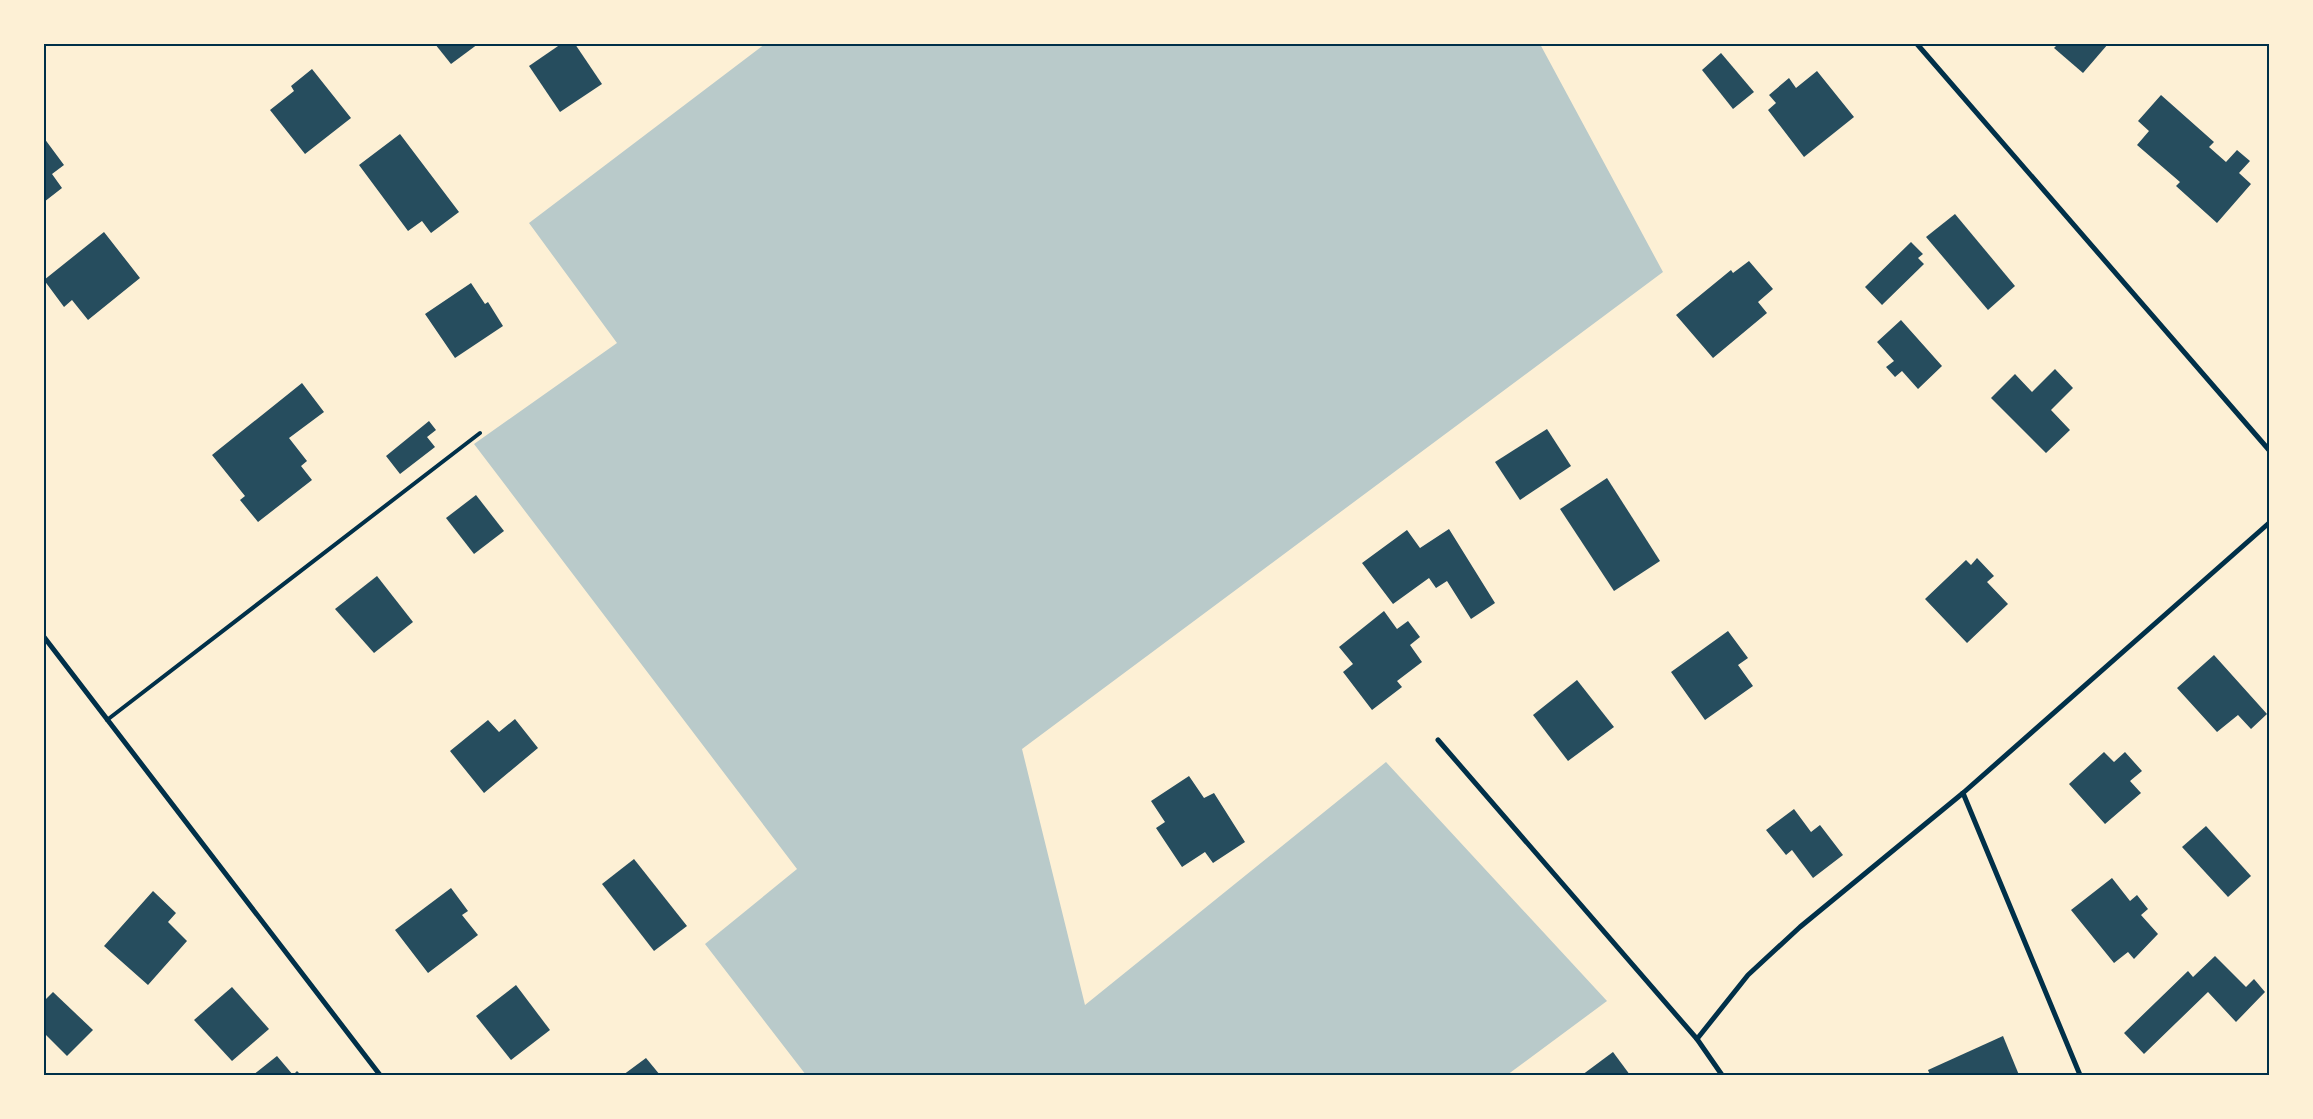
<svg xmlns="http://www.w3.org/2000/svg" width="2313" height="1119" viewBox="0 0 2313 1119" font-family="Karla,sans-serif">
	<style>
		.green { fill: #b9caca }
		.building { fill: #264d5e }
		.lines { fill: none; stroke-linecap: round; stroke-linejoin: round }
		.service { stroke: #003049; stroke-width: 4 }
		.minor { stroke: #003049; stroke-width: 5 }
		.neatline { fill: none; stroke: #003049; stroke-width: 2 }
	</style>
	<rect width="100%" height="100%" fill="#fdf0d5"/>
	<!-- green -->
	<path class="green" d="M765,44H1540L1663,272L1022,749L1085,1005L1386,762L1607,1001L1507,1075H806L705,944L797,869L474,444L617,343L529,223Z"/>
	<!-- building -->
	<g class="building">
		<path d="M435,44H478L451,64Z"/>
		<path d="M561,44H575L602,84L560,112L529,66Z"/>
		<path d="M2058,44H2108L2083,73L2054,48Z"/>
		<path d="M1721,53L1754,92L1733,109L1702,70Z"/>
		<path d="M312,69L351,118L305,154L270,110L294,91L291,86Z"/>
		<path d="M1817,71L1854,117L1804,157L1768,110L1776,103L1769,95L1789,78L1796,88Z"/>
		<path d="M2161,95L2214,142L2209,147L2226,162L2237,150L2250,161L2239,173L2251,184L2217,223L2176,186L2180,182L2137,145L2149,131L2138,121Z"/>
		<path d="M400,134L459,212L431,233L422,221L408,231L359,165Z"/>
		<path d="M44,138L64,165L52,174L62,188L44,202Z"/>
		<path d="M1955,214L2015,286L1988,310L1926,237Z"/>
		<path d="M104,232L140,278L88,320L72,300L64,307L44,280Z"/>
		<path d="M1911,242L1923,254L1918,258L1924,264L1882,305L1865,287Z"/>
		<path d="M1749,261L1773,289L1758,302L1767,313L1713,358L1676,315L1731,270L1733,273Z"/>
		<path d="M471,283L485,304L488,302L503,326L455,358L425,314Z"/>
		<path d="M1901,320L1942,366L1918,389L1902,371L1895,377L1886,367L1894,361L1877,342Z"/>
		<path d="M2055,369L2073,388L2051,410L2070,430L2046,453L1991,398L2015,374L2032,392Z"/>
		<path d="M302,383L324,412L289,438L307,461L301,466L312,480L258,522L240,500L245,496L212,455Z"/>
		<path d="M429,421L436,430L427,437L435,447L400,474L386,456Z"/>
		<path d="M1547,429L1571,466L1520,500L1495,462Z"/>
		<path d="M1607,478L1660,561L1614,591L1560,509Z"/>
		<path d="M476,495L504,531L474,554L446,518Z"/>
		<path d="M1449,529L1495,603L1471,619L1447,581L1436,588L1429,578L1393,604L1362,563L1407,530L1420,548Z"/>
		<path d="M1977,558L1994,576L1987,582L2008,604L1967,643L1925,599L1966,560L1971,565Z"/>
		<path d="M377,576L413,622L374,653L335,609Z"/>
		<path d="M1384,611L1397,629L1408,621L1420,637L1410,645L1422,662L1397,681L1402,687L1372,710L1343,672L1353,664L1339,647Z"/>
		<path d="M1728,631L1748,658L1738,665L1753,686L1705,720L1671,672Z"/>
		<path d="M2214,655L2267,714L2251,729L2238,715L2217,732L2177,688Z"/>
		<path d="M1577,680L1614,727L1568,761L1533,715Z"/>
		<path d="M515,719L538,748L484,793L450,751L488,720L499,732Z"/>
		<path d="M2104,752L2114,762L2125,752L2142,771L2130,781L2141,793L2105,824L2069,784Z"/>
		<path d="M1189,776L1204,798L1214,793L1245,842L1213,863L1205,852L1182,867L1156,828L1165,822L1151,801Z"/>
		<path d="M1794,809L1811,832L1820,825L1843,855L1813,878L1792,850L1786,855L1766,830Z"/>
		<path d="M2206,826L2251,876L2228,897L2182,847Z"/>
		<path d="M634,859L687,926L654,951L602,884Z"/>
		<path d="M2112,878L2130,901L2137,895L2148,909L2141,915L2158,934L2134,959L2128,952L2114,963L2071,910Z"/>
		<path d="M451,888L468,911L462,915L478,935L428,973L395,930Z"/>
		<path d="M153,891L176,913L168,922L187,941L148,985L104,946Z"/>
		<path d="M2215,956L2246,987L2254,979L2265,992L2236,1022L2208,992L2144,1054L2124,1033L2188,971L2193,977Z"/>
		<path d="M516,985L550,1030L511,1060L476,1016Z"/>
		<path d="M232,987L269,1029L232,1061L194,1020Z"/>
		<path d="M53,992L93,1030L67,1056L44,1033V1001Z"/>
		<path d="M2003,1036L2019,1075H1930L1928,1070Z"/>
		<path d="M1613,1052L1630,1075H1582Z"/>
		<path d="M277,1056L293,1075L297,1071L301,1075H253Z"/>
		<path d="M646,1058L660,1075H623Z"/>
	</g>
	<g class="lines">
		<!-- service -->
		<path class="service" d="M107,720L480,433"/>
		<!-- minor -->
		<g class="minor">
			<path d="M1917,44L2269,450"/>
			<path d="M44,637L380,1075"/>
			<path d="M1438,740L1697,1039L1722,1075"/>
			<path d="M1963,793L2080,1075"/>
			<path d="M1697,1039L1748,975L1800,927L1963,793L2269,523"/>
		</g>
	</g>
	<!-- border -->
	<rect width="2313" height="1119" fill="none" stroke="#fdf0d5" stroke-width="90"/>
	<rect x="45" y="45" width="2223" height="1029" class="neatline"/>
</svg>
